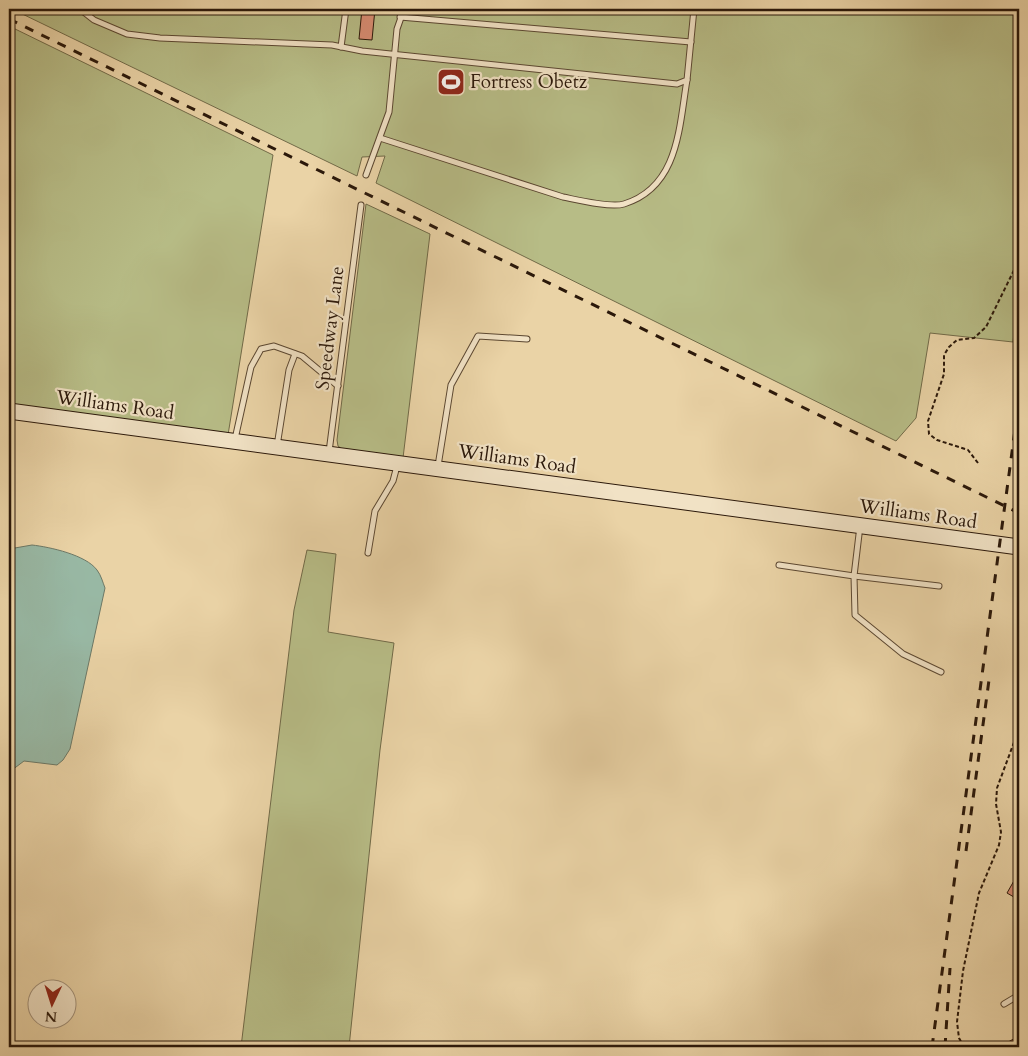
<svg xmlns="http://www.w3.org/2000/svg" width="1028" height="1056" viewBox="0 0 1028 1056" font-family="Cardo,serif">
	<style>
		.green { fill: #b7bc86; stroke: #716a48 }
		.water { fill: #98b8a4; stroke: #6c7866 }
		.building { fill: #d98d73; stroke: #2b180a }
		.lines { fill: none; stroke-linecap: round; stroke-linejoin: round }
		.lane-casing { stroke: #5b4731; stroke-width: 7 }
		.secondary-casing { stroke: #2b180a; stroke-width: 17 }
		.path { stroke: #2b180a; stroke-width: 2; stroke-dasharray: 4 2.5; stroke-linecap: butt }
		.lane { stroke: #f1e2c5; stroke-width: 5 }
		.secondary { stroke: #f1e2c5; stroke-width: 15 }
		.rail { stroke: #2b180a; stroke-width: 3; stroke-dasharray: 9 9; stroke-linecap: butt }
		.labels { text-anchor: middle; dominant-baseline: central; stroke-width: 4.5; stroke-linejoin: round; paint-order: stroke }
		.poi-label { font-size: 19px; fill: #2b180a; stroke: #f1e2c5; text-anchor: start }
		.street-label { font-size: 19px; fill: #2b180a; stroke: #f1e2c5 }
	</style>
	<rect width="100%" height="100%" fill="#ead3a6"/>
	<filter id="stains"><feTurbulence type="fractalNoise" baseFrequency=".004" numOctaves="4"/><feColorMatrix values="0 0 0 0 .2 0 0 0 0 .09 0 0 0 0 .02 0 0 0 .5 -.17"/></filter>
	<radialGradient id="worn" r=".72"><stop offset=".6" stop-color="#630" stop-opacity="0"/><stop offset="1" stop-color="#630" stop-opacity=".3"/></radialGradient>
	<!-- green -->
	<g class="green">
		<path d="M12,9H1019V288L1013,342L930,333L916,418L896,441L376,183L385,156L362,157L357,176Z"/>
		<path d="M9,26L273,155L228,435L9,406Z"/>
		<path d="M366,204L430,234L403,458L342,449L338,446L337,440Z"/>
		<path d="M307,550L336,554L328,632L394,643L380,750L349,1047H241L294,610Z"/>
	</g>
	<!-- water -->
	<path class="water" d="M32,545C50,547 86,555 97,570C101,575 103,583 105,588L70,749L63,760L57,765L24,761L12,770L9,777V549Z"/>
	<!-- building -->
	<g class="building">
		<path d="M362,9H375L372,40L359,39Z"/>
		<path d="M1019,872V900L1007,893Z"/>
		<path d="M1019,1036V1047H999Z"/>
	</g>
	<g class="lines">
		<defs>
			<g id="lane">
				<path d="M80,9L94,20L127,34L160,38L332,45L362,51L677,84L687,80L694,9"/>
				<path d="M400,17L691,42"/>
				<path d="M341,47L346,9"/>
				<path d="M380,138L563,197C578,200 610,208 624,204C679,187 679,127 687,80"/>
				<path d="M366,175L389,112L397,29L404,9"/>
				<path d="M235,439L251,367L261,349L274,346L302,356L338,386"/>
				<path d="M277,446L289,370L295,354"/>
				<path d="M329,452L361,205"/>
				<path d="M438,466L451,385L478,336L527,339"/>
				<path d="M860,526L854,576L939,586"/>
				<path d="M368,553L375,511L393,481L397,466"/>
				<path d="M779,565L854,576L855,615L903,654L941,672"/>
				<path d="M1004,1004L1019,995"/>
			</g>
			<path id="secondary" d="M9,411L1019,547"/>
		</defs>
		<!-- lane casing -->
		<use href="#lane" class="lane-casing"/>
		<!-- secondary casing -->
		<use href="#secondary" class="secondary-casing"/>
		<!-- path -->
		<g class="path">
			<path d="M978,463L968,450L937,440L929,434L928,421L944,374V355L949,347L957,340L974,338L986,327L1019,260"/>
			<path d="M964,1047L959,1038L957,1022L963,971L979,893L999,845L1001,832L996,804L997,788L1019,729"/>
		</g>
		<!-- lane -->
		<use href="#lane" class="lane"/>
		<!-- secondary -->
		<use href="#secondary" class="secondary"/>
		<!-- rail -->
		<g class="rail">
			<path d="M9,19L1019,513"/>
			<path d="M966,851L989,680"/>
			<path d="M932,1047L1019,400"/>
			<path d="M945,1047L950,968"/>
		</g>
	</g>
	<!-- icons -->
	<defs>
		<symbol id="stadium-square" viewBox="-11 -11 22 22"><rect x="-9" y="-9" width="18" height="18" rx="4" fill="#8f2418" stroke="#f1e2c5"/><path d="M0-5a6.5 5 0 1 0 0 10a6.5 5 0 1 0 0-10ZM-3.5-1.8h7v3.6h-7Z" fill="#fff"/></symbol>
	</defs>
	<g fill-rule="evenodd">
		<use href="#stadium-square" x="435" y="66" width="32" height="32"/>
	</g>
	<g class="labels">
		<!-- poi labels -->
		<g class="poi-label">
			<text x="470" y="82">Fortress Obetz</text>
		</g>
		<!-- street labels -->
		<g class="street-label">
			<text transform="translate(330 328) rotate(-83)">Speedway Lane</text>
			<text transform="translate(115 405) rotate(8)">Williams Road</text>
			<text transform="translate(517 459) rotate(8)">Williams Road</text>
			<text transform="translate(918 514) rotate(8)">Williams Road</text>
		</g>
	</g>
	<!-- margin -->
	<rect width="1028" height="1056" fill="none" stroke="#ead3a6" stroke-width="30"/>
	<rect x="10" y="10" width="1008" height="1036" fill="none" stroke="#2b180a" stroke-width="2.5"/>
	<rect x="15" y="15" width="998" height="1026" fill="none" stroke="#2b180a"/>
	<!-- north arrow -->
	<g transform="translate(52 1004) rotate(184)"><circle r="24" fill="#f1e2c5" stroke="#a2917a"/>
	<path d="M0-4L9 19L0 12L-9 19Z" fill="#8f2418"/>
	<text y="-8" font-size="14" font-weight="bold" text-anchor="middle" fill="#2b180a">N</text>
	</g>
	<rect width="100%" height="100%" filter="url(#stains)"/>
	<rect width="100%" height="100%" fill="url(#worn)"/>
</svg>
